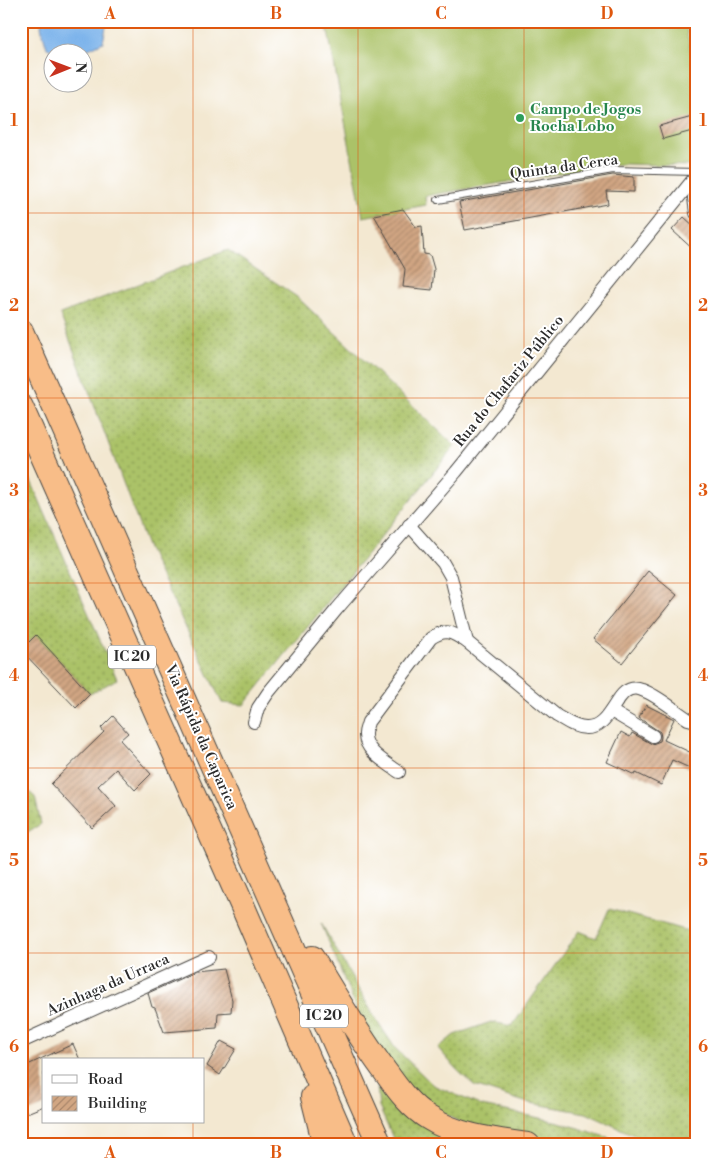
<svg xmlns="http://www.w3.org/2000/svg" width="717" height="1166" viewBox="0 0 717 1166" font-family="'Libre Bodoni',serif">
	<style>
		.grass { fill: url(#grass-dots); stroke: #6b764a }
		.pitch { fill: #abc268; stroke: #6b764a }
		.water { fill: #7cb3eb; stroke: #546f8b }
		.building { fill: url(#building-hatch) }
		.lines { fill: none; stroke-linecap: round; stroke-linejoin: round }
		.lane-casing { stroke: #494744; stroke-width: 8 }
		.street-casing { stroke: #494744; stroke-width: 14 }
		.highway-casing { stroke: #494744; stroke-width: 26 }
		.lane { stroke: #fff; stroke-width: 6 }
		.street { stroke: #fff; stroke-width: 12 }
		.highway { stroke: #f8bd88; stroke-width: 24 }
		.grid { fill: none; stroke: #df570e; stroke-width: 1; stroke-opacity: 0.55 }
		.leisure-dot { fill: #2e9e5b; stroke: #fff; stroke-width: 2 }
		.labels { text-anchor: middle; dominant-baseline: central; stroke-width: 4; stroke-linejoin: round; paint-order: stroke }
		.shield { fill: #fff; stroke: #6b6b6b; stroke-width: 1 }
		.shield-label { font-size: 14px; font-weight: bold; fill: #2b2b2b }
		.leisure-label { font-size: 15px; font-weight: bold; fill: #27864d; stroke: #fff; text-anchor: start }
		.street-label { font-size: 15px; fill: #2b2b2b; stroke: #fff }
		.neatline { fill: none; stroke: #df570e; stroke-width: 2 }
		.grid-label { font-size: 16px; text-anchor: middle; font-weight: bold; fill: #df570e }
	</style>
	<defs>
		<pattern id="grass-dots" width="8" height="8" patternUnits="userSpaceOnUse" patternTransform="scale(1.25)"><rect width="8" height="8" fill="#abc268"/><path d="M2 2h.1M6 6h.1" fill="none" stroke="#8b9e56" stroke-width="1.8" stroke-linecap="round"/></pattern>
		<pattern id="building-hatch" width="6" height="6" patternUnits="userSpaceOnUse" patternTransform="scale(1.25)"><rect width="6" height="6" fill="#d1a683"/><path d="M-1 1l2-2M0 6l6-6M5 7l2-2" fill="none" stroke="#aa876b"/></pattern>
	</defs>
	<rect width="100%" height="100%" fill="#fff"/>
	<filter id="ink" filterUnits="userSpaceOnUse"><feTurbulence type="fractalNoise" baseFrequency=".02" numOctaves="2"/><feDisplacementMap in="SourceGraphic" scale="10" xChannelSelector="R" yChannelSelector="G"/><feConvolveMatrix kernelMatrix="1 2 1 2 8 2 1 2 1" color-interpolation-filters="sRGB"/></filter>
	<filter id="wash" filterUnits="userSpaceOnUse"><feTurbulence type="fractalNoise" baseFrequency=".0096" numOctaves="4" result="noise"/><feDisplacementMap in="SourceGraphic" scale="20" xChannelSelector="R" yChannelSelector="G"/><feGaussianBlur stdDeviation="1.12" result="paint"/><feColorMatrix in="noise" values="0 0 0 0 0 0 0 0 0 0 0 0 0 0 0 0 0 1.4 0 .05"/><feComposite in="paint" operator="in"/></filter>
	<g filter="url(#wash)">
		<rect width="100%" height="100%" fill="#f3e8d1"/>
		<!-- grass -->
		<g class="grass">
			<path d="M228,250L297,297L455,446L244,705L222,703L148,549L60,314Z"/>
			<path d="M21,458L117,679L90,694L36,635L21,649Z"/>
			<path d="M21,785L35,797L41,824L21,836Z"/>
			<path d="M609,909L689,931L696,934V1145H650L647,1141L586,1113L525,1102L474,1086L456,1069L438,1048L454,1035L491,1022L512,1026L579,931L596,938Z"/>
			<path d="M321,923L374,1016L395,1048L433,1085L482,1106L559,1122L607,1137L619,1145H571L469,1127L416,1099L373,1049Z"/>
			<path d="M377,1088L387,1099L418,1123L464,1145H396L379,1107Z"/>
		</g>
		<!-- pitch -->
		<path class="pitch" d="M326,21H685L696,81V154L690,166L626,164L607,165L425,196L426,205L363,217Z"/>
		<!-- water -->
		<path class="water" d="M42,21H106L107,22L103,42C81,53 71,58 47,48L41,27Z"/>
		<g id="blocks">
			<!-- building -->
			<g class="building">
				<path d="M696,116V130L663,139L659,126Z"/>
				<path d="M613,175L634,177V192L606,191L608,204L465,230L459,202Z"/>
				<path d="M403,209L416,227L422,226L424,254L430,255L434,269L432,290L403,287L405,269L374,215Z"/>
				<path d="M684,217L696,228V252L672,230Z"/>
				<path d="M648,571L677,595L622,663L593,639Z"/>
				<path d="M36,635L90,694L76,708L21,650Z"/>
				<path d="M646,705L674,719L664,740L696,755V771L672,760L661,785L636,773L635,775L607,762L621,732L630,737L632,733L652,744L660,741L661,737L660,732L639,718Z"/>
				<path d="M113,716L128,733L120,740L151,774L135,790L116,769L98,786L116,806L92,828L51,784L104,732L101,728Z"/>
				<path d="M224,969L232,1000L231,1012L218,1013L217,1028L164,1032L155,1008L152,1007L148,993L195,972Z"/>
				<path d="M221,1041L236,1049L220,1075L207,1066Z"/>
				<path d="M73,1044L80,1060H44V1106L27,1113L21,1100V1068Z"/>
			</g>
		</g>
	</g>
	<g filter="url(#ink)">
		<use href="#blocks" fill-opacity="0" stroke="#494744" stroke-width="1"/>
		<g class="lines">
			<defs>
				<path id="lane" d="M438,200L613,170L696,172"/>
				<g id="street">
					<path d="M696,187L694,198L696,213"/>
					<path d="M409,525L443,563L451,577L467,642"/>
					<path d="M611,711L653,736"/>
					<path d="M254,722L258,708L268,693L337,609L456,472L696,176"/>
					<path d="M399,772C387,763 364,751 365,734C365,730 367,726 368,722L431,638C446,628 452,632 467,642L557,716C566,721 575,728 586,728C614,729 615,679 642,690C657,695 674,710 688,719L696,721"/>
					<path d="M21,1042L209,957"/>
				</g>
				<g id="highway">
					<path d="M21,331L380,1145"/>
					<path d="M21,407L243,907L346,1145"/>
					<path d="M312,958C336,997 359,1037 387,1074C399,1091 411,1107 429,1118C459,1137 494,1140 528,1145"/>
					<path d="M313,1097L325,1145"/>
				</g>
			</defs>
			<!-- lane casing -->
			<use href="#lane" class="lane-casing"/>
			<!-- street casing -->
			<use href="#street" class="street-casing"/>
			<!-- highway casing -->
			<use href="#highway" class="highway-casing"/>
			<!-- lane -->
			<use href="#lane" class="lane"/>
			<!-- street -->
			<use href="#street" class="street"/>
			<!-- highway -->
			<use href="#highway" class="highway"/>
		</g>
	</g>
	<!-- grid -->
	<path class="grid" d="M193,21V1060M358,21V1145M524,21V1145M21,213H696M21,398H696M21,583H696M21,768H696M21,953H696M193,1122V1145"/>
	<!-- markers -->
	<circle class="leisure-dot" cx="520" cy="118" r="5"/>
	<g class="labels">
		<!-- shield labels -->
		<g class="shield">
			<rect x="108" y="645.5" width="48" height="23" rx="4"/>
			<rect x="300" y="1004.5" width="48" height="23" rx="4"/>
		</g>
		<g class="shield-label">
			<text x="132" y="657">IC 20</text>
			<text x="324" y="1016">IC 20</text>
		</g>
		<!-- leisure labels -->
		<g class="leisure-label">
			<text x="530" y="109">Campo de Jogos<tspan x="530" dy="17">Rocha Lobo</tspan></text>
		</g>
		<!-- street labels -->
		<g class="street-label">
			<text transform="translate(564 167) rotate(-8)">Quinta da Cerca</text>
			<text transform="translate(509 381) rotate(-51)">Rua do Chafariz Público</text>
			<text transform="translate(201 737) rotate(66)">Via Rápida da Caparica</text>
			<text transform="translate(108 985) rotate(-24)">Azinhaga da Urraca</text>
		</g>
	</g>
	<!-- margin -->
	<rect width="717" height="1166" fill="none" stroke="#fff" stroke-width="55"/>
	<!-- legend -->
	<rect x="42" y="1058" width="162" height="65" fill="#ffffff" stroke="#aaaaaa"/>
	<rect x="52" y="1075" width="25" height="8" fill="#ffffff" stroke="#aaaaaa"/>
	<text x="88" y="1084" font-size="15" fill="#2b2b2b">Road</text>
	<rect x="52" y="1096" width="25" height="15" fill="url(#building-hatch)" stroke="#aaaaaa"/>
	<text x="88" y="1108" font-size="15" fill="#2b2b2b">Building</text>
	<!-- north arrow -->
	<g transform="translate(68 68) rotate(89)"><circle r="24" fill="#ffffff" stroke="#aaaaaa"/>
	<path d="M0-4L9 19L0 12L-9 19Z" fill="#c8321e"/>
	<text y="-8" font-size="14" font-weight="bold" text-anchor="middle" fill="#2b2b2b">N</text>
	</g>
	<rect x="28" y="28" width="662" height="1110" class="neatline"/>
	<g class="grid-label">
		<text x="110" y="19">A</text>
		<text x="276" y="19">B</text>
		<text x="441" y="19">C</text>
		<text x="607" y="19">D</text>
		<text x="14" y="126">1</text>
		<text x="703" y="126">1</text>
		<text x="14" y="311">2</text>
		<text x="703" y="311">2</text>
		<text x="14" y="496">3</text>
		<text x="703" y="496">3</text>
		<text x="14" y="681">4</text>
		<text x="703" y="681">4</text>
		<text x="14" y="866">5</text>
		<text x="703" y="866">5</text>
		<text x="14" y="1052">6</text>
		<text x="703" y="1052">6</text>
		<text x="110" y="1158">A</text>
		<text x="276" y="1158">B</text>
		<text x="441" y="1158">C</text>
		<text x="607" y="1158">D</text>
	</g>
</svg>
